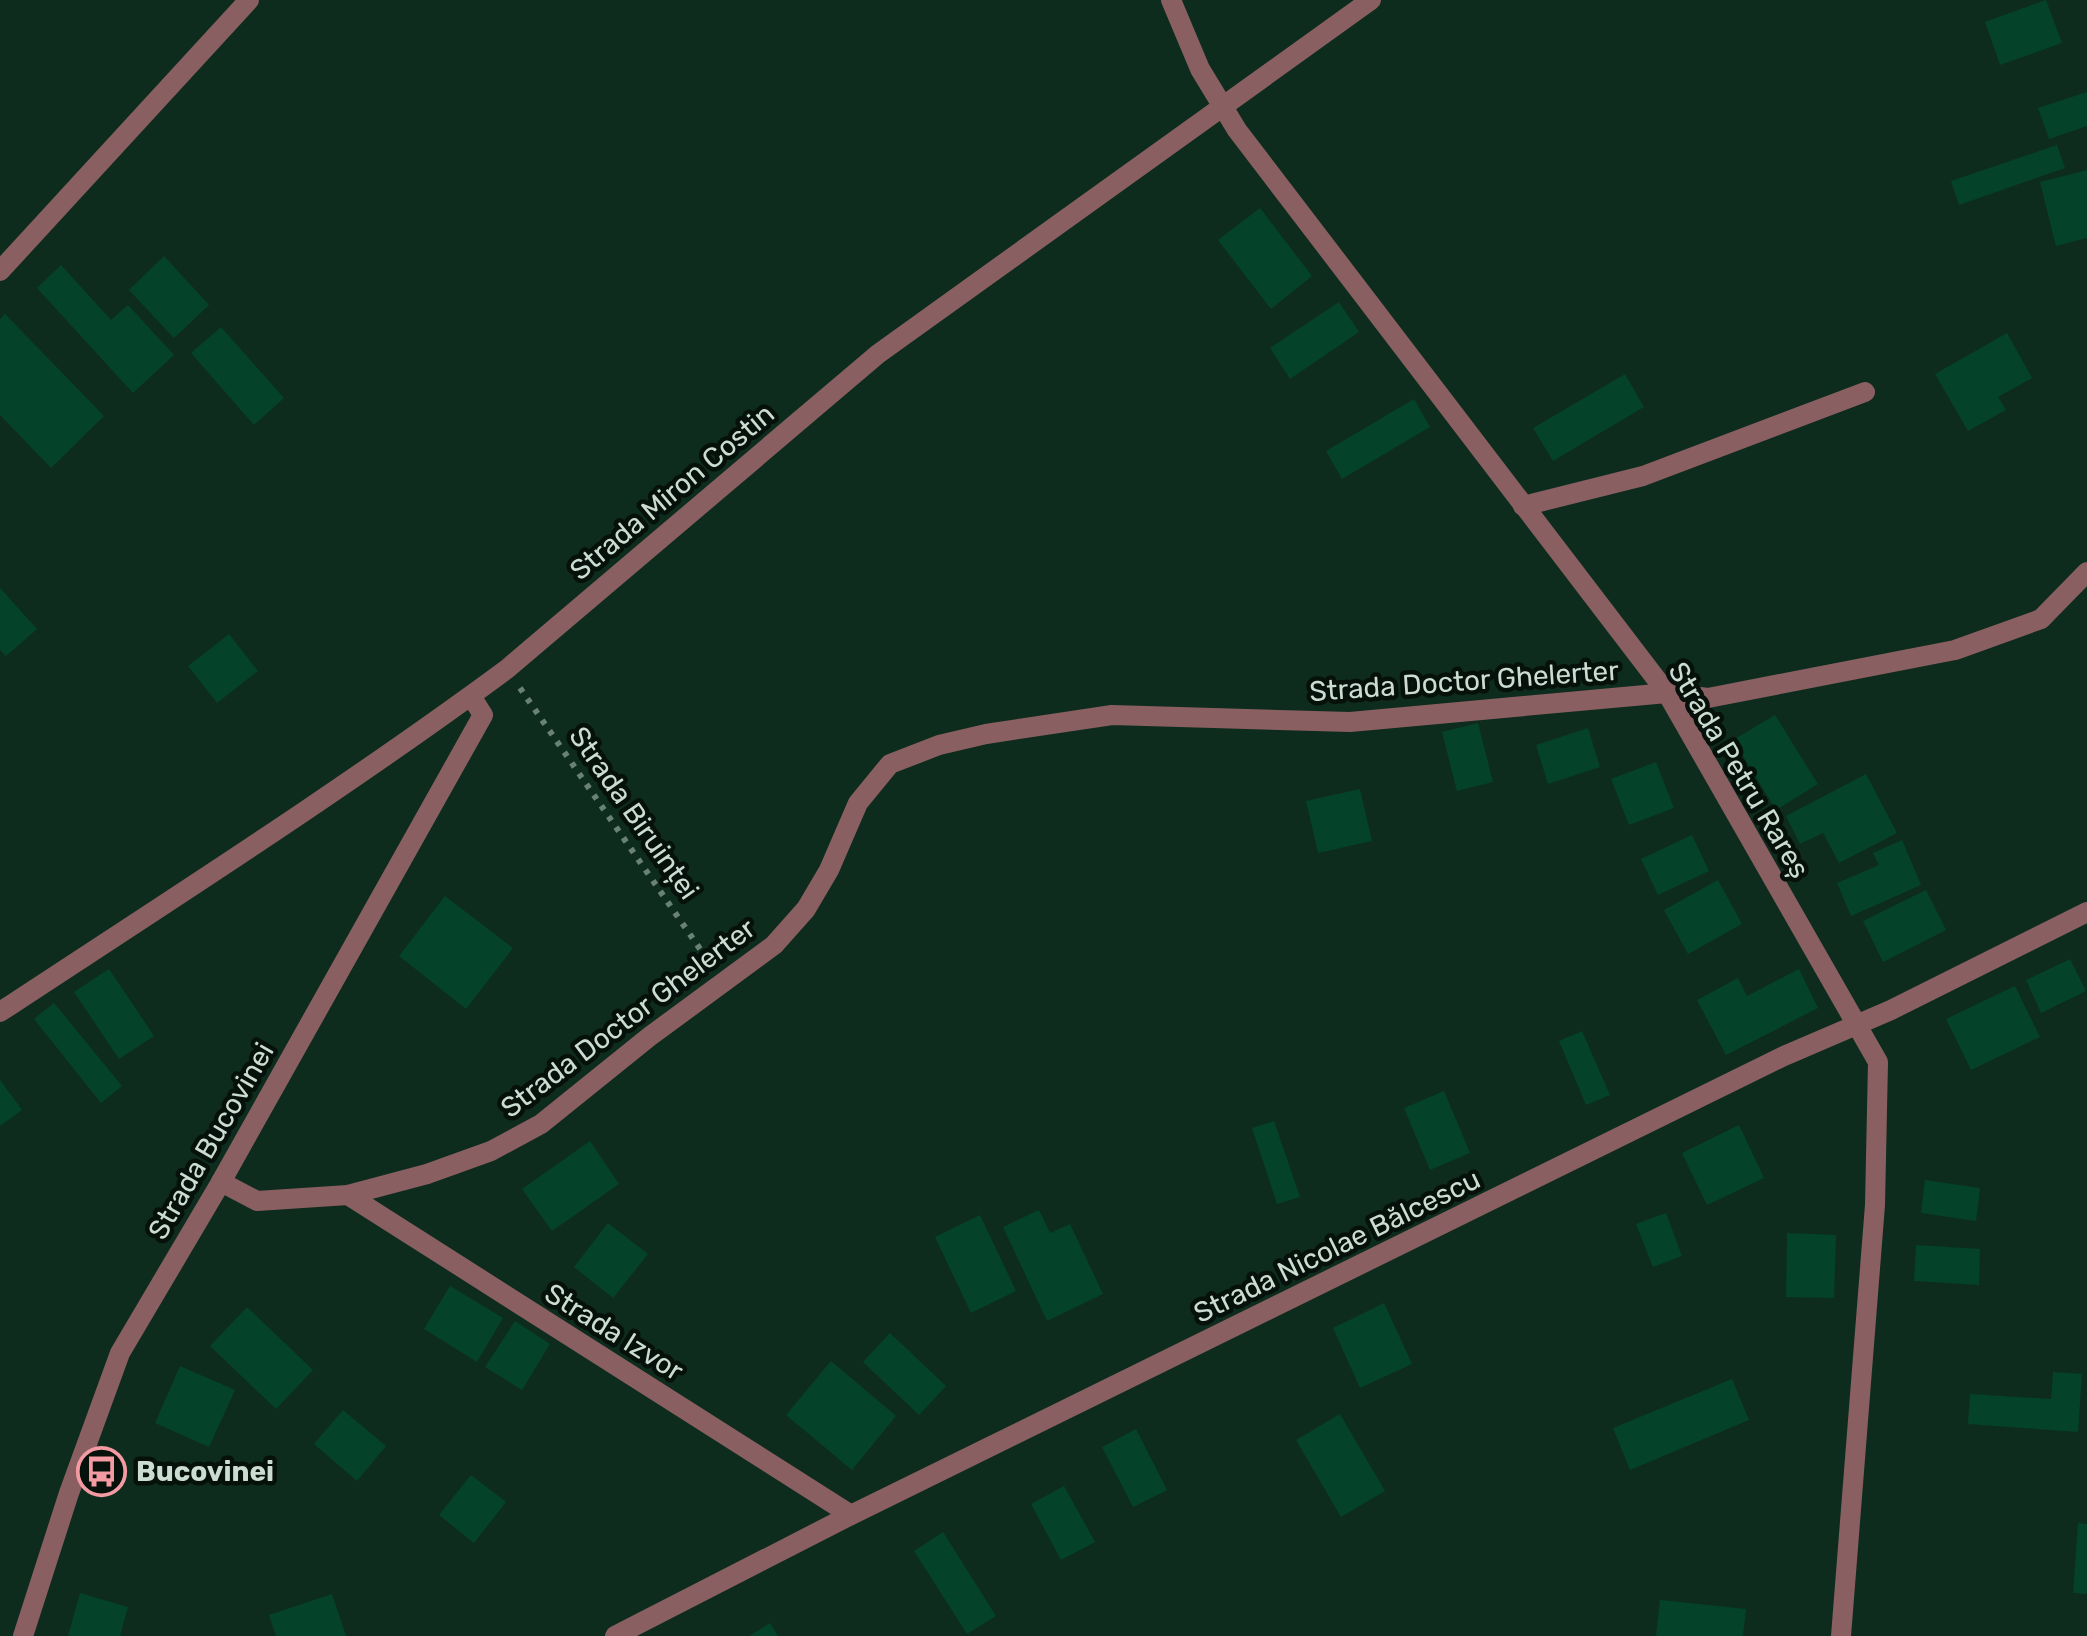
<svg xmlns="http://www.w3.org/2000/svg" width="2087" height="1636" viewBox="0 0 2087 1636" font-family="Rubik,sans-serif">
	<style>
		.building { fill: #044229 }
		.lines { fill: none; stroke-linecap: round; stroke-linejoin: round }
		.path { stroke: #6a8275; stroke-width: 6; stroke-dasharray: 5 8; stroke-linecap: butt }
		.street { stroke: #8a5f62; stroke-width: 20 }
		.labels { text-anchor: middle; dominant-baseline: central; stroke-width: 9; stroke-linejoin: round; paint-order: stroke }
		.street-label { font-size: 28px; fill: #cbdcd2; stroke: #06110b }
		.poi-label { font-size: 28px; font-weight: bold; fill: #cbdcd2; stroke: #06110b; text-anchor: start }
	</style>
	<rect width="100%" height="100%" fill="#0e2c1d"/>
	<!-- building -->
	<g class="building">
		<path d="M2046,0L2062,43L2000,65L1985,22Z"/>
		<path d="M2087,92V126L2049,139L2038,108Z"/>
		<path d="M2057,145L2065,168L1959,205L1951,181Z"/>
		<path d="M2087,170V238L2056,246L2040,182Z"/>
		<path d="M1260,208L1312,276L1271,309L1218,240Z"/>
		<path d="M164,256L209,305L174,338L129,290Z"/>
		<path d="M61,265L111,320L128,305L174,355L133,393L37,288Z"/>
		<path d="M1339,302L1359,332L1290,379L1270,348Z"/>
		<path d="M5,314L104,416L51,468L0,415V319Z"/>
		<path d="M221,327L284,398L254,425L191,353Z"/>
		<path d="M2007,333L2032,378L1998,397L2006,410L1968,431L1935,374Z"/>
		<path d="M1625,374L1644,407L1553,461L1533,428Z"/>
		<path d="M1414,399L1430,427L1342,479L1326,451Z"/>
		<path d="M0,588L37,629L6,656L0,650Z"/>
		<path d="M229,634L258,671L217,703L188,666Z"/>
		<path d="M1775,715L1818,784L1776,810L1733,740Z"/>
		<path d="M1478,723L1493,782L1457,791L1442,732Z"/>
		<path d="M1588,728L1600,767L1548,784L1536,745Z"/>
		<path d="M1656,762L1674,808L1629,825L1611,779Z"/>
		<path d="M1866,774L1897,833L1839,863L1823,833L1800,844L1786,816Z"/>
		<path d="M1360,789L1372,841L1318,853L1306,801Z"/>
		<path d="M1692,835L1709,871L1658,895L1641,859Z"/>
		<path d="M1902,840L1921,885L1851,916L1837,883L1879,865L1873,853Z"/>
		<path d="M1718,880L1742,924L1688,954L1664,910Z"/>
		<path d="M1926,890L1946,930L1883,962L1863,921Z"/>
		<path d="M445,896L513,948L466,1009L399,956Z"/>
		<path d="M2070,959L2086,991L2041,1013L2026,980Z"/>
		<path d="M109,969L154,1036L119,1059L74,992Z"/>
		<path d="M1799,969L1818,1008L1726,1055L1697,1000L1738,978L1747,996Z"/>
		<path d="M2015,986L2040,1037L1971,1070L1946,1019Z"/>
		<path d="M54,1003L122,1086L101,1103L34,1019Z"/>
		<path d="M1582,1031L1610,1095L1586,1105L1559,1041Z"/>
		<path d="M0,1080L22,1110L0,1126Z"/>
		<path d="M1444,1091L1470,1153L1430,1170L1404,1108Z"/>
		<path d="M1274,1121L1300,1197L1277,1204L1252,1128Z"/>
		<path d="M1739,1125L1764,1178L1707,1205L1682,1153Z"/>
		<path d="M590,1141L619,1184L552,1231L522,1189Z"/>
		<path d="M1925,1180L1980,1188L1976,1221L1921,1213Z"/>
		<path d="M1039,1210L1050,1233L1070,1224L1103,1294L1047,1321L1003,1227Z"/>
		<path d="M1666,1213L1682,1256L1653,1267L1636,1224Z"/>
		<path d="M980,1215L1016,1291L971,1313L935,1237Z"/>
		<path d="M608,1223L648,1254L613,1298L574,1267Z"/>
		<path d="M1787,1233L1836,1235L1834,1298L1786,1297Z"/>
		<path d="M1916,1245L1980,1249L1979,1285L1914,1281Z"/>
		<path d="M450,1286L503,1318L477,1362L424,1329Z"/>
		<path d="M1384,1303L1412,1364L1360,1388L1333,1328Z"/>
		<path d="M247,1307L313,1370L276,1409L210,1346Z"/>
		<path d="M515,1321L550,1344L522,1390L485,1367Z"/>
		<path d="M890,1333L946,1386L919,1415L863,1362Z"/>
		<path d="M831,1361L896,1416L852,1470L786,1415Z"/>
		<path d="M180,1366L235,1390L209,1447L155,1423Z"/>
		<path d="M2053,1372L2082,1374L2078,1432L1968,1424L1970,1394L2051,1399Z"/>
		<path d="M1732,1379L1749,1420L1630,1470L1613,1428Z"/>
		<path d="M343,1410L386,1446L357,1481L314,1444Z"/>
		<path d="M1340,1414L1385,1491L1341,1517L1296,1440Z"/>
		<path d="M1136,1429L1167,1490L1133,1507L1102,1447Z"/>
		<path d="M471,1475L506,1502L474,1543L439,1515Z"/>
		<path d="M1064,1486L1095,1542L1061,1560L1031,1504Z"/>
		<path d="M2078,1523L2087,1524V1594L2073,1593Z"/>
		<path d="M943,1532L996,1616L967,1634L914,1551Z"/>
		<path d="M80,1593L128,1607L120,1636H68Z"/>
		<path d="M332,1594L346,1636H276L269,1615Z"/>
		<path d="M1660,1600L1746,1609L1743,1636H1656Z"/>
		<path d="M770,1623L778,1636H749Z"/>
	</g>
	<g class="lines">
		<!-- path -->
		<path class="path" d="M520,688L709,962"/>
		<!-- street -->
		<g class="street">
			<path d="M1171,0L1200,69L1237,130L1667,693L1878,1062L1875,1205L1841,1636"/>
			<path d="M0,271L249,0"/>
			<path d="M1523,506L1643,476L1865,392"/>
			<path d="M0,1012C170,900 343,790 507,669L878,354L1371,0"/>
			<path d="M221,1182L257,1201L348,1195L427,1174L491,1151L541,1124L649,1037L774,945L806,909L829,870L858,803L890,764L939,745L986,734L1112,715L1350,722L1667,693L1708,698L1955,650L2041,619L2087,572"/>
			<path d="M348,1195L851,1515"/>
			<path d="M23,1636L69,1493L120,1353L221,1182L483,715L471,696"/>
			<path d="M615,1636L851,1515L1784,1056L1891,1010L2087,912"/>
		</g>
	</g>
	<!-- icons -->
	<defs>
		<symbol id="bus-ring" viewBox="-11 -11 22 22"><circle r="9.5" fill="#06110b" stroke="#f49aa2" stroke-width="1.5"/><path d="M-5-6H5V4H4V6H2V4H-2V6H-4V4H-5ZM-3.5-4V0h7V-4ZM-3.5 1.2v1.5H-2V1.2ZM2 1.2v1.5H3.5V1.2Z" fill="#f49aa2"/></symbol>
	</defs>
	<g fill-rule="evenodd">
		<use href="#bus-ring" x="74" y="1444" width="55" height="55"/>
	</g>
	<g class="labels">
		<!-- street labels -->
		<g class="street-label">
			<text transform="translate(672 492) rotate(-40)">Strada Miron Costin</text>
			<text transform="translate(1464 681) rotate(-4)">Strada Doctor Ghelerter</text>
			<text transform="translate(1739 770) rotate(59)">Strada Petru Rareș</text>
			<text transform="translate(634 813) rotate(55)">Strada Biruinței</text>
			<text transform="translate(628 1018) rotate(-37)">Strada Doctor Ghelerter</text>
			<text transform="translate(211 1141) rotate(-60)">Strada Bucovinei</text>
			<text transform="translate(1337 1246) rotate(-26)">Strada Nicolae Bălcescu</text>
			<text transform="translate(614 1332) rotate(32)">Strada Izvor</text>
		</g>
		<!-- poi labels -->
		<g class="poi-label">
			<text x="136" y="1471">Bucovinei</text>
		</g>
	</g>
</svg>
